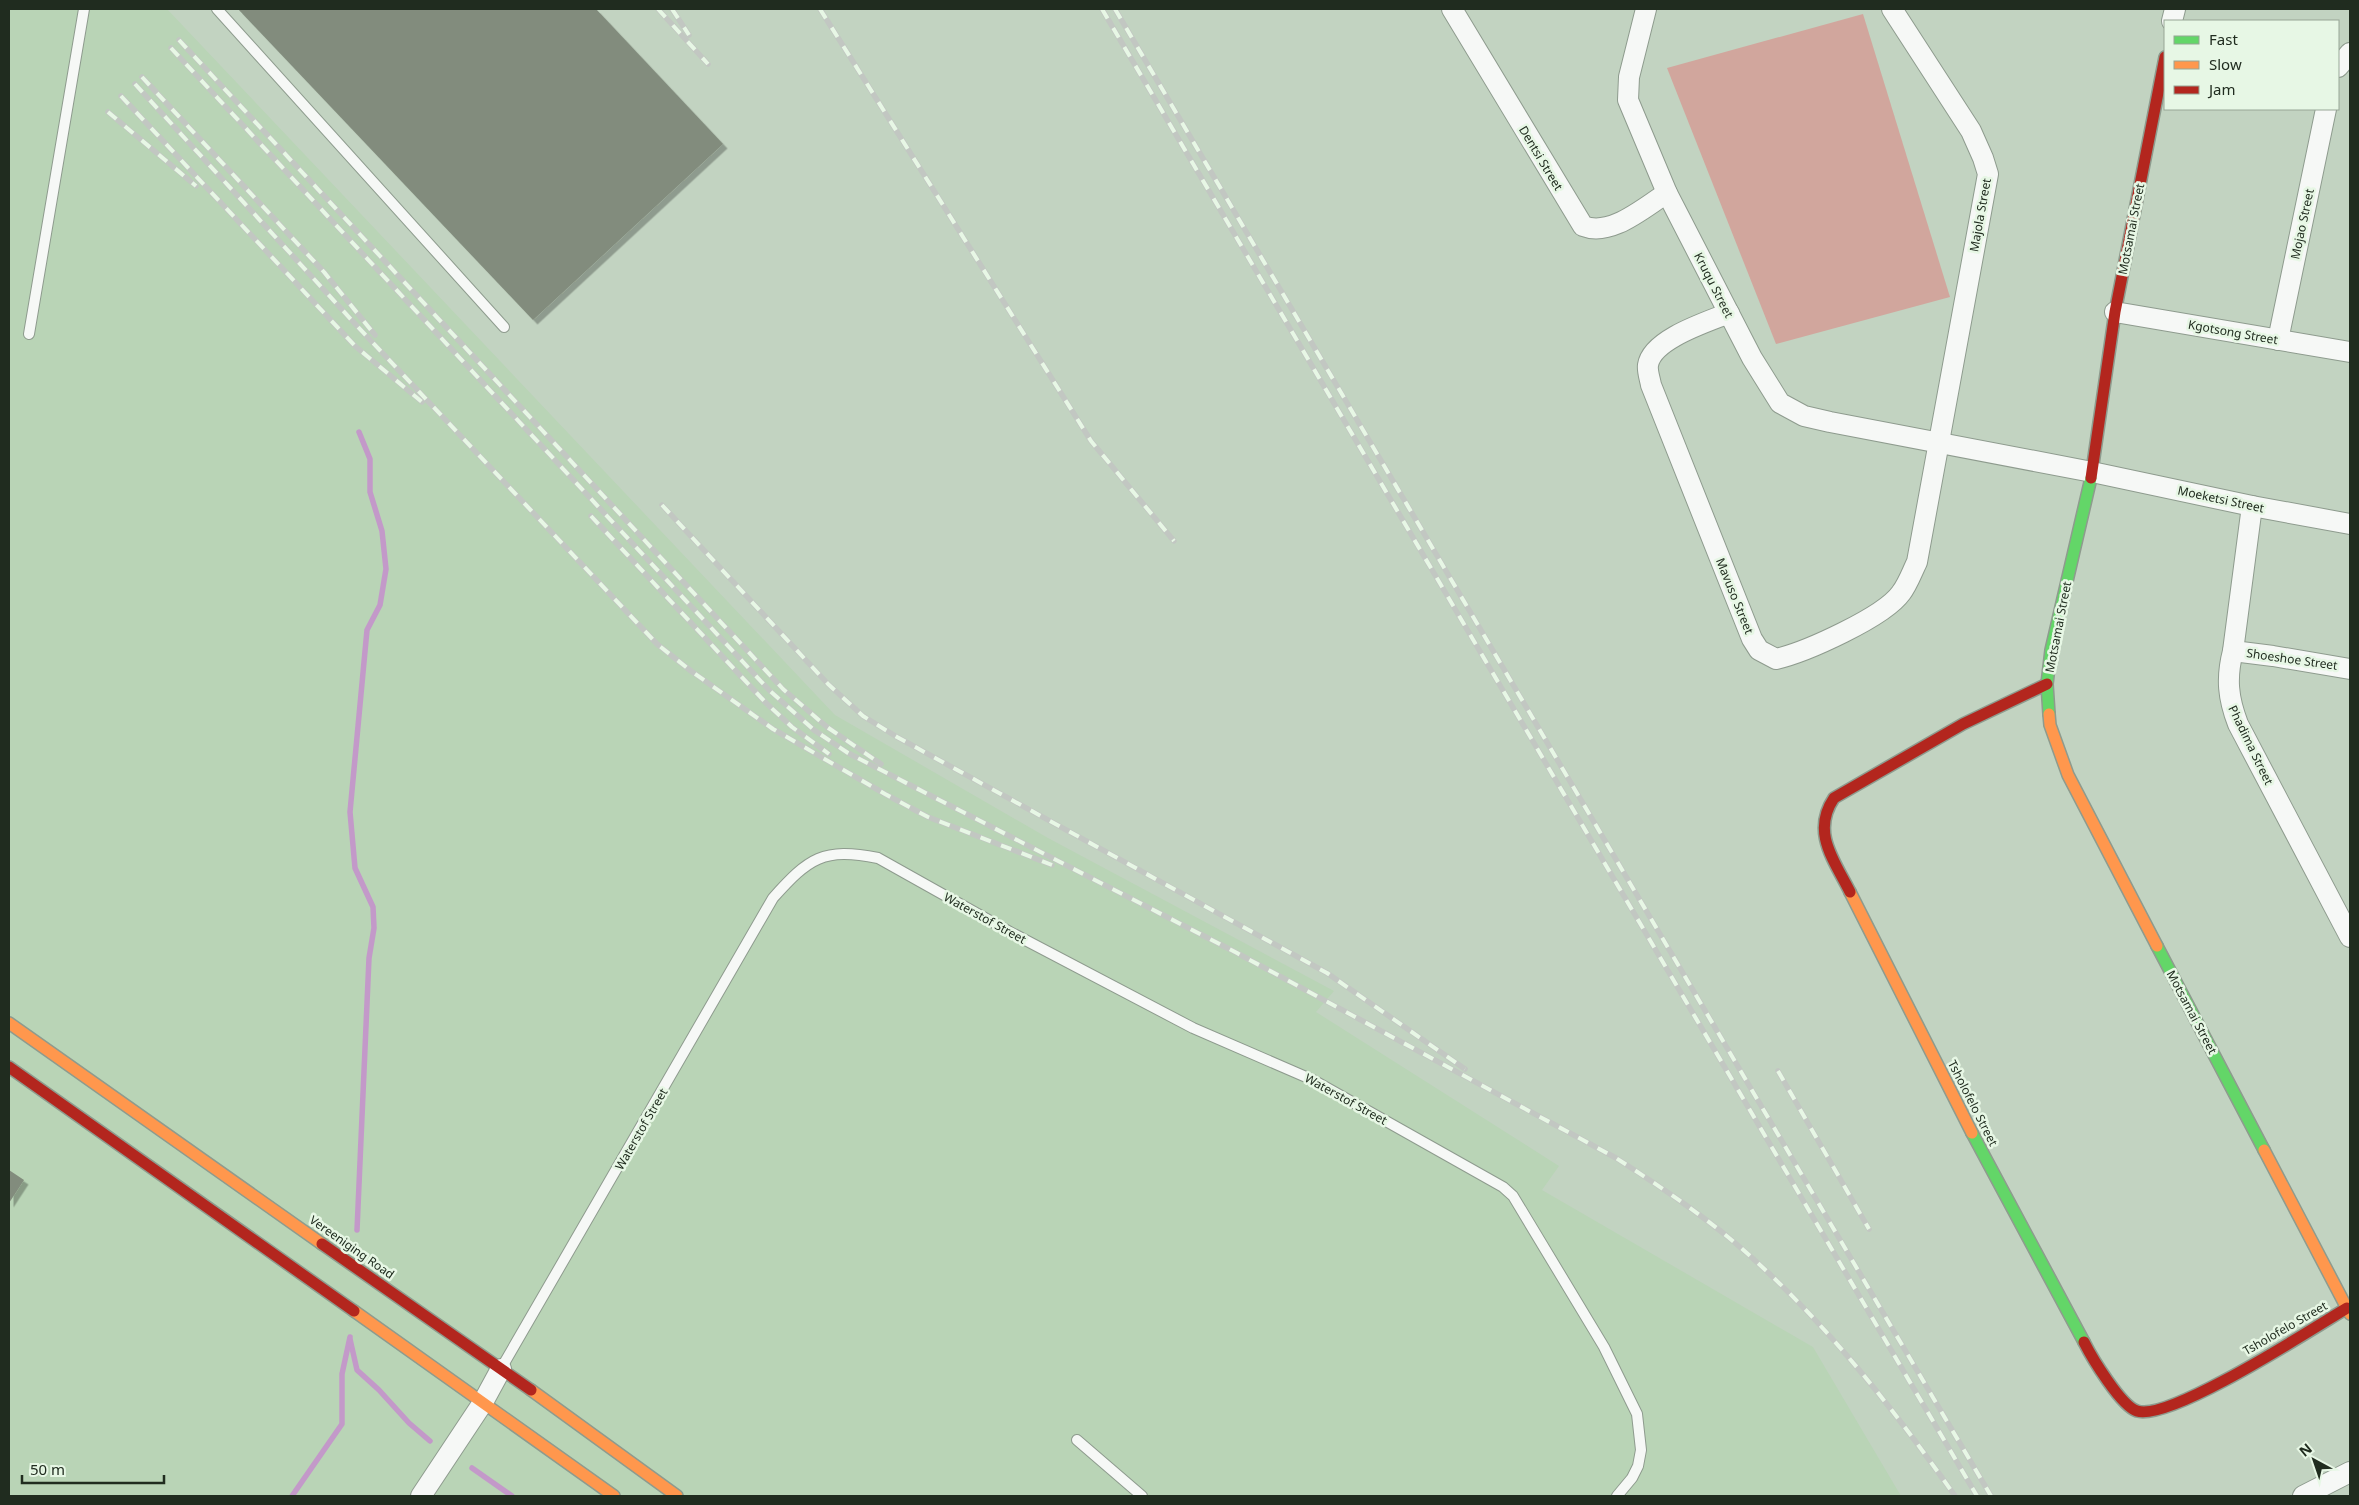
<svg xmlns="http://www.w3.org/2000/svg" width="2359" height="1505" viewBox="0 0 2359 1505" font-family="'Noto Sans',sans-serif">
	<style>
		.built { fill: #b9d4b6 }
		.green { fill: #d1a69d }
		.lines { fill: none; stroke-linecap: round; stroke-linejoin: round }
		.stream { stroke: #c399c9; stroke-width: 5.5 }
		.building { fill: #828c7d; filter: url(#shadow) }
		.lane-casing { stroke: #8e9b8e; stroke-width: 12 }
		.street-casing { stroke: #8e9b8e; stroke-width: 22 }
		.fast-casing { stroke: #8e9b8e; stroke-width: 14 }
		.slow-casing { stroke: #8e9b8e; stroke-width: 14 }
		.jam-casing { stroke: #8e9b8e; stroke-width: 14 }
		.lane { stroke: #f6f8f6; stroke-width: 10 }
		.street { stroke: #f6f8f6; stroke-width: 20 }
		.fast { stroke: #63d668; stroke-width: 11 }
		.slow { stroke: #ff974d; stroke-width: 11 }
		.jam { stroke: #b3261e; stroke-width: 11 }
		.rail-casing { stroke: #c2c7c2; stroke-width: 5.5 }
		.rail { stroke: #e7f7e5; stroke-width: 4; stroke-dasharray: 11; stroke-linecap: butt }
		.labels { text-anchor: middle; dominant-baseline: central; stroke-width: 5; stroke-linejoin: round; paint-order: stroke }
		.street-label { font-size: 12px; fill: #202c1f; stroke: #e7f7e5 }
	</style>
	<defs>
		<filter id="shadow"><feDropShadow dx="4.5" dy="4.5" stdDeviation="0" flood-color="#0004"/></filter>
	</defs>
	<rect width="100%" height="100%" fill="#c2d3c1"/>
	<!-- built -->
	<path class="built" d="M9,9H167L835,715L1048,838L1334,991L1316,1012L1559,1166L1542,1190L1813,1347L1901,1496H9Z"/>
	<!-- green -->
	<path class="green" d="M1863,14L1950,297L1776,344L1667,68Z"/>
	<g class="lines">
		<!-- stream -->
		<g class="stream">
			<path d="M357,1230L369,958L374,928L373,907L355,868L350,812L367,630L380,605L386,569L382,531L370,492V459L359,432"/>
			<path d="M350,1339L357,1370L379,1390L409,1423L430,1441"/>
			<path d="M472,1468L512,1496"/>
			<path d="M292,1496L342,1424V1374L350,1337"/>
		</g>
	</g>
	<!-- building -->
	<g class="building">
		<path d="M238,9H596L723,144L533,320Z"/>
		<path d="M9,1170L24,1180L9,1203Z"/>
	</g>
	<g class="lines">
		<defs>
			<g id="lane">
				<path d="M217,9L504,327"/>
				<path d="M29,334L84,9"/>
				<path d="M502,1367L773,898C809,858 823,847 878,858L1010,932L1193,1028L1313,1080L1503,1187L1513,1196L1604,1347L1637,1414L1641,1450L1638,1466L1632,1478L1617,1496"/>
				<path d="M1077,1440L1142,1496"/>
			</g>
			<g id="street">
				<path d="M1452,9L1583,226C1611,237 1643,208 1667,193"/>
				<path d="M1646,9L1629,77L1628,100L1667,193L1752,358L1780,403L1804,416L1830,422L2092,472L2252,506L2350,524"/>
				<path d="M2172,21L2175,9"/>
				<path d="M2338,67L2350,53"/>
				<path d="M2115,312L2350,352"/>
				<path d="M1729,313C1707,322 1652,339 1648,365C1647,371 1650,379 1651,385L1752,639L1759,650L1776,659C1806,652 1884,617 1901,593C1908,584 1912,572 1917,562L1988,174L1983,158L1971,131L1892,9"/>
				<path d="M2278,340L2326,109"/>
				<path d="M2252,506L2233,651C2226,678 2228,698 2238,724L2350,937"/>
				<path d="M2233,651L2273,656L2350,669"/>
				<path d="M421,1496L482,1404L501,1369"/>
				<path d="M2303,1496L2350,1472"/>
			</g>
			<g id="fast">
				<path d="M2049,714L2047,684L2051,650L2091,478"/>
				<path d="M2157,946L2264,1150"/>
				<path d="M1972,1133L2084,1342"/>
			</g>
			<g id="slow">
				<path d="M2049,714L2050,725L2068,775L2157,946"/>
				<path d="M1850,892L1972,1133"/>
				<path d="M9,1023L322,1244"/>
				<path d="M2264,1150L2350,1314"/>
				<path d="M354,1311L614,1496"/>
				<path d="M531,1390L677,1496"/>
			</g>
			<g id="jam">
				<path d="M2091,478L2115,312L2165,57"/>
				<path d="M1850,892C1834,860 1811,832 1834,798L1963,724L2047,684"/>
				<path d="M9,1067L354,1311"/>
				<path d="M322,1244L531,1390"/>
				<path d="M2084,1342C2092,1358 2121,1406 2137,1411C2169,1422 2312,1329 2347,1308"/>
			</g>
		</defs>
		<!-- lane casing -->
		<use href="#lane" class="lane-casing"/>
		<!-- street casing -->
		<use href="#street" class="street-casing"/>
		<!-- fast casing -->
		<use href="#fast" class="fast-casing"/>
		<!-- slow casing -->
		<use href="#slow" class="slow-casing"/>
		<!-- jam casing -->
		<use href="#jam" class="jam-casing"/>
		<!-- lane -->
		<use href="#lane" class="lane"/>
		<!-- street -->
		<use href="#street" class="street"/>
		<!-- fast -->
		<use href="#fast" class="fast"/>
		<!-- slow -->
		<use href="#slow" class="slow"/>
		<!-- jam -->
		<use href="#jam" class="jam"/>
		<defs>
			<g id="rail">
				<path d="M658,9L708,64"/>
				<path d="M672,9L689,35"/>
				<path d="M820,9L1091,441L1174,541"/>
				<path d="M1102,9L1977,1496"/>
				<path d="M1115,9L1991,1496"/>
				<path d="M179,40L783,689L827,727L881,764"/>
				<path d="M171,48L770,691L814,730L848,753L1237,953L1616,1158C1656,1184 1697,1211 1734,1242C1819,1314 1891,1405 1955,1496"/>
				<path d="M142,77L324,272L375,335"/>
				<path d="M135,84L358,327L657,644L691,671L773,729L885,794L928,817L1052,865"/>
				<path d="M121,96L355,346L422,402"/>
				<path d="M108,112L196,186"/>
				<path d="M662,505L828,684L863,716L897,737L1327,973L1465,1069"/>
				<path d="M591,516L766,703L792,727L829,754"/>
				<path d="M1778,1071L1869,1229"/>
			</g>
		</defs>
		<!-- rail casing -->
		<use href="#rail" class="rail-casing"/>
		<!-- rail -->
		<use href="#rail" class="rail"/>
	</g>
	<g class="labels">
		<!-- street labels -->
		<g class="street-label">
			<text transform="translate(1541 158) rotate(59)">Dentsi Street</text>
			<text transform="translate(1980 215) rotate(-80)">Majola Street</text>
			<text transform="translate(2302 224) rotate(-78)">Mojao Street</text>
			<text transform="translate(2131 229) rotate(-79)">Motsamai Street</text>
			<text transform="translate(1714 285) rotate(63)">Kruqu Street</text>
			<text transform="translate(2233 332) rotate(10)">Kgotsong Street</text>
			<text transform="translate(2221 499) rotate(12)">Moeketsi Street</text>
			<text transform="translate(1735 596) rotate(68)">Mavuso Street</text>
			<text transform="translate(2058 627) rotate(-79)">Motsamai Street</text>
			<text transform="translate(2292 659) rotate(8)">Shoeshoe Street</text>
			<text transform="translate(2251 745) rotate(64)">Phadima Street</text>
			<text transform="translate(985 918) rotate(29)">Waterstof Street</text>
			<text transform="translate(2192 1012) rotate(62)">Motsamai Street</text>
			<text transform="translate(1346 1099) rotate(29)">Waterstof Street</text>
			<text transform="translate(1973 1103) rotate(63)">Tsholofelo Street</text>
			<text transform="translate(641 1129) rotate(-60)">Waterstof Street</text>
			<text transform="translate(352 1247) rotate(35)">Vereeniging Road</text>
			<text transform="translate(2285 1328) rotate(-30)">Tsholofelo Street</text>
		</g>
	</g>
	<!-- border -->
	<rect width="2359" height="1505" fill="none" stroke="#202c1f" stroke-width="20"/>
	<!-- legend -->
	<rect x="2164" y="20" width="175" height="90" fill="#e7f7e5" stroke="#97a696"/>
	<rect x="2174" y="36" width="25" height="8" fill="#63d668" stroke="#97a696"/>
	<text x="2209" y="45" font-size="15" fill="#202c1f">Fast</text>
	<rect x="2174" y="61" width="25" height="8" fill="#ff974d" stroke="#97a696"/>
	<text x="2209" y="70" font-size="15" fill="#202c1f">Slow</text>
	<rect x="2174" y="86" width="25" height="8" fill="#b3261e" stroke="#97a696"/>
	<text x="2209" y="95" font-size="15" fill="#202c1f">Jam</text>
	<!-- north arrow -->
	<g transform="translate(2314 1460) rotate(320)" stroke="#e7f7e5" stroke-width="4" paint-order="stroke">
	<path d="M0-4L9 19L0 12L-9 19Z" fill="#202c1f"/>
	<text y="-8" font-size="14" font-weight="bold" text-anchor="middle" fill="#202c1f">N</text>
	</g>
	<!-- scale -->
	<path d="M22 1475v8h142v-8" fill="none" stroke="#202c1f" stroke-width="2.5"/>
	<text x="30" y="1475" font-size="15" fill="#202c1f" stroke="#e7f7e5" stroke-width="4" paint-order="stroke">50 m</text>
</svg>
